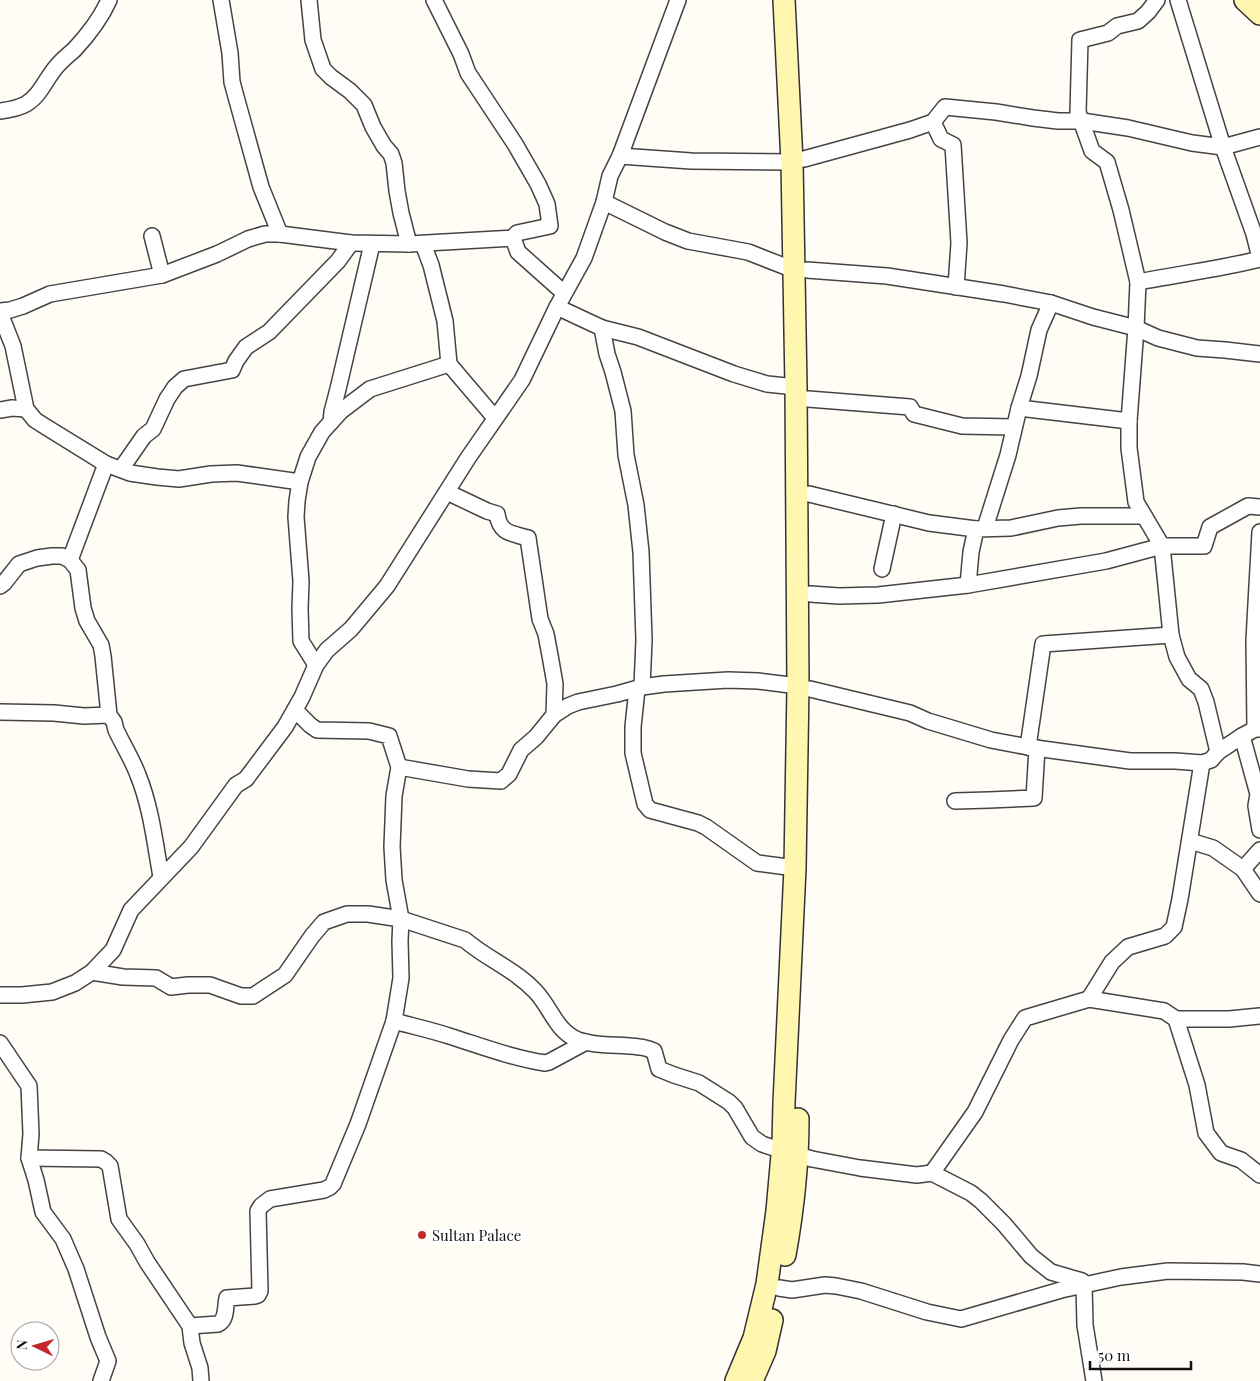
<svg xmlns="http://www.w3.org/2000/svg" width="1260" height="1381" viewBox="0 0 1260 1381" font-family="'Playfair Display',serif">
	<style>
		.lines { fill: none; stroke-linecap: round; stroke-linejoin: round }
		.street-casing { stroke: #444; stroke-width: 18 }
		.secondary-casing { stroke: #333; stroke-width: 24 }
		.street { stroke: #fff; stroke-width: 15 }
		.secondary { stroke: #fff6b0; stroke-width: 21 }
		.poi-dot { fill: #c4262e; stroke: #fff; stroke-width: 2 }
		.labels { text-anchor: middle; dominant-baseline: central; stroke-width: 5; stroke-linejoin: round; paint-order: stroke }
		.poi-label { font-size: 15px; fill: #111; stroke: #fff; text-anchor: start }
	</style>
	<rect width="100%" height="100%" fill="#fffdf5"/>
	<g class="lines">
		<defs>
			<g id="street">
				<path d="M221,0L230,53L232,82L238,104L261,187L280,234"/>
				<path d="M309,0L313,40L323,69L331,77L350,91L364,105L373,127L384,146L391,154L394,163L397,191L401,213L409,244"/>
				<path d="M434,0L461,54L468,73L515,144L538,184L547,204L550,226L517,233L513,238"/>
				<path d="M1157,0L1148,12L1138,21L1117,26L1108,33L1080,40L1078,112L1092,151L1107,162L1121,210L1138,282L1136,328L1129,421V448L1136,502L1162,546L1171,635L1177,657L1189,679L1201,689L1206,702L1218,752"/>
				<path d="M1178,0L1223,147L1254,234L1260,258"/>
				<path d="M0,111C8,110 19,108 26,104C41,95 46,78 57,66C62,60 68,55 74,50C88,35 101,18 109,0"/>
				<path d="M933,122L941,139L953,145L959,243L956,287"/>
				<path d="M620,156L691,161L792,162"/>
				<path d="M804,159L910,130L933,122L945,107L996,112L1033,118L1058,121H1082L1128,128L1192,143L1223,147L1260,137"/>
				<path d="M604,202L665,232L688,241L748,252L794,270"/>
				<path d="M152,236L162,275"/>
				<path d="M423,244L431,265L445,321L449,364L495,418"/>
				<path d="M807,270L887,276L1004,294L1051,303L1093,317L1136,328L1158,338L1197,348L1225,350L1260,354"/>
				<path d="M1138,282C1179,274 1220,269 1260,259"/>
				<path d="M557,307L602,328L607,354L613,372L623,411L626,455L636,505L641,552L644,640L642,687"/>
				<path d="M0,311L10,310L23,306L50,294L162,275L217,254L248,239L265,234H280L351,243L409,244L513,238L518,252L564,293"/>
				<path d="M0,313L13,346L26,409L35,420L46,427L106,464L130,473L157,477L179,479L211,474L237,473L300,482"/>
				<path d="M602,328L638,337L734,374L767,384L796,387"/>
				<path d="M808,399L910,407L914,414L962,426L1014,427"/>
				<path d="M1019,408L1129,421"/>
				<path d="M0,410L12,408L26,409"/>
				<path d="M331,422L332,412L338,389L372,244"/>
				<path d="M121,469L144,436L153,429L167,399L175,387L184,379L232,370L236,361L246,347L269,332L338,261L351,243"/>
				<path d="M447,492L487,511L497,514C500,534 511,533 528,538L540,619L546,634L551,661L555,684L554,715"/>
				<path d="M809,494L929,523L976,529"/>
				<path d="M985,528L1008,455L1019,408L1029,376L1039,330L1051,303"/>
				<path d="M70,560L106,464"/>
				<path d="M882,569L894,514"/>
				<path d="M968,585L971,552L976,529L1011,528L1058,518L1081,516H1144"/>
				<path d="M0,586L4,583L19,564L37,558L52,556H62L70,560L78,570L83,608L87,621L101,645L103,656L109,715L114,722L116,730C123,745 132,759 138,775C151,807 155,843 161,877"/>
				<path d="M810,594L839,596L878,595L968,585L1106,561L1162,546H1204L1210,527L1248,506L1260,507"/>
				<path d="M316,665L301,641L300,609L301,581L296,517L297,501L300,482L308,457L322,432L341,411L370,389L449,364"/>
				<path d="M637,689L633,727V753L645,804L650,810L698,823L706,827L757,863L795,868"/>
				<path d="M810,689L910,713L928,721L991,740L1028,747L1130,761H1175L1202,763L1211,760L1218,752L1242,736L1255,729H1260"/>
				<path d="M0,712L54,713L84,716L109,715"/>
				<path d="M1255,729L1254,640L1260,532"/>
				<path d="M1242,736L1258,794L1256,806L1260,830"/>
				<path d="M1028,747L1043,644L1171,635"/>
				<path d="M399,767L468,779L501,781L509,774L521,750L536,737L554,715L568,706L578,702L617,694L642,687L664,684L728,680L758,681L798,686"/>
				<path d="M955,801L989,800L1034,798L1037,748"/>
				<path d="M1190,841L1213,848L1243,869L1260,894"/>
				<path d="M1243,869L1260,850"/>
				<path d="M92,972L123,977L156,978L171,987L188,985H210L241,996H253L285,975L312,936L324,922L347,914H368L401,919L465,940C487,959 516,970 536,992C551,1008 556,1031 578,1040C597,1047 619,1044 639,1047C644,1047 649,1049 654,1051L659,1069L674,1075L699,1083L729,1102L735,1108L752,1137L762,1144L783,1151L812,1159L860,1168L917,1175L932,1173L971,1193L981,1201L1004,1224L1031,1256L1051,1272L1082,1281L1084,1285L1085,1325L1094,1381"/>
				<path d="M0,995H22L52,992L75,983L92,972L113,950L131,910L191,847L236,785L246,779L285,727L302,697L316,665L327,650L351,629L387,586L468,458L522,380L557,307L584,258L604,202L610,176L620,156L678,0"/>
				<path d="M1089,999L1112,962L1128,947L1165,936L1174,927L1180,899L1202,763"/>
				<path d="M1176,1019L1197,1085L1206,1133L1221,1153L1241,1160L1260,1175"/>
				<path d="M394,1021C412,1026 431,1030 449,1036C481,1046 512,1058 545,1063L549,1062L586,1042"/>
				<path d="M0,1043L29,1086L31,1134L29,1158L36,1180L43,1212L63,1239L76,1269L98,1337L108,1361L101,1381"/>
				<path d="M29,1158L101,1159L106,1162L110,1166L119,1219L137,1244L147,1262L190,1326L192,1343L200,1368L201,1381"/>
				<path d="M932,1173L975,1112L1011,1040L1025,1018L1089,999L1164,1011L1176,1019H1229L1260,1016"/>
				<path d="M779,1288L792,1290L825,1285L836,1286L861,1291L927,1312L961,1319L1061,1290L1121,1277L1168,1271L1243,1272L1260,1274"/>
				<path d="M190,1326L218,1324C227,1320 225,1307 227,1298L255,1296L258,1295L260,1291L258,1211L261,1206L270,1199L324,1190L330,1187L333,1184L358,1124L394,1021L401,978L400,941L401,919L394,880L392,847L394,796L399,767L389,736L369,731L317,730L310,725L295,710"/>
			</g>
			<g id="secondary">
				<path d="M1245,0L1260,14"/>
				<path d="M785,1255C793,1210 798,1165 798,1119"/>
				<path d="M736,1381L754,1338L767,1284L777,1211L783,1144L784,1103L795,868L798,686L796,387L792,162L784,0"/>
				<path d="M752,1381L765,1351L772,1320"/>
			</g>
		</defs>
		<!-- street casing -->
		<use href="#street" class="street-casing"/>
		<!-- secondary casing -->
		<use href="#secondary" class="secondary-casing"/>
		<!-- street -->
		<use href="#street" class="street"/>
		<!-- secondary -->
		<use href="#secondary" class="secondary"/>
	</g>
	<!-- markers -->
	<circle class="poi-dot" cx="422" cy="1235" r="5"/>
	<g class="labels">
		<!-- poi labels -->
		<g class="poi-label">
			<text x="432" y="1235">Sultan Palace</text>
		</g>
	</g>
	<!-- north arrow -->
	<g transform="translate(35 1346) rotate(275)"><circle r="24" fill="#ffffff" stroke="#a0a0a0"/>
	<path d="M0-4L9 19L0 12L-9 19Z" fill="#c4262e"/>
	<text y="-8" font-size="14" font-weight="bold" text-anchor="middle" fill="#111111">N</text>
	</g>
	<!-- scale -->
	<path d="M1090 1361v8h101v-8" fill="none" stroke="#111111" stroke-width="2.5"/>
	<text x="1098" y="1361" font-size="15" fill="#111111" stroke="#ffffff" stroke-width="4" paint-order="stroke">50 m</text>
</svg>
